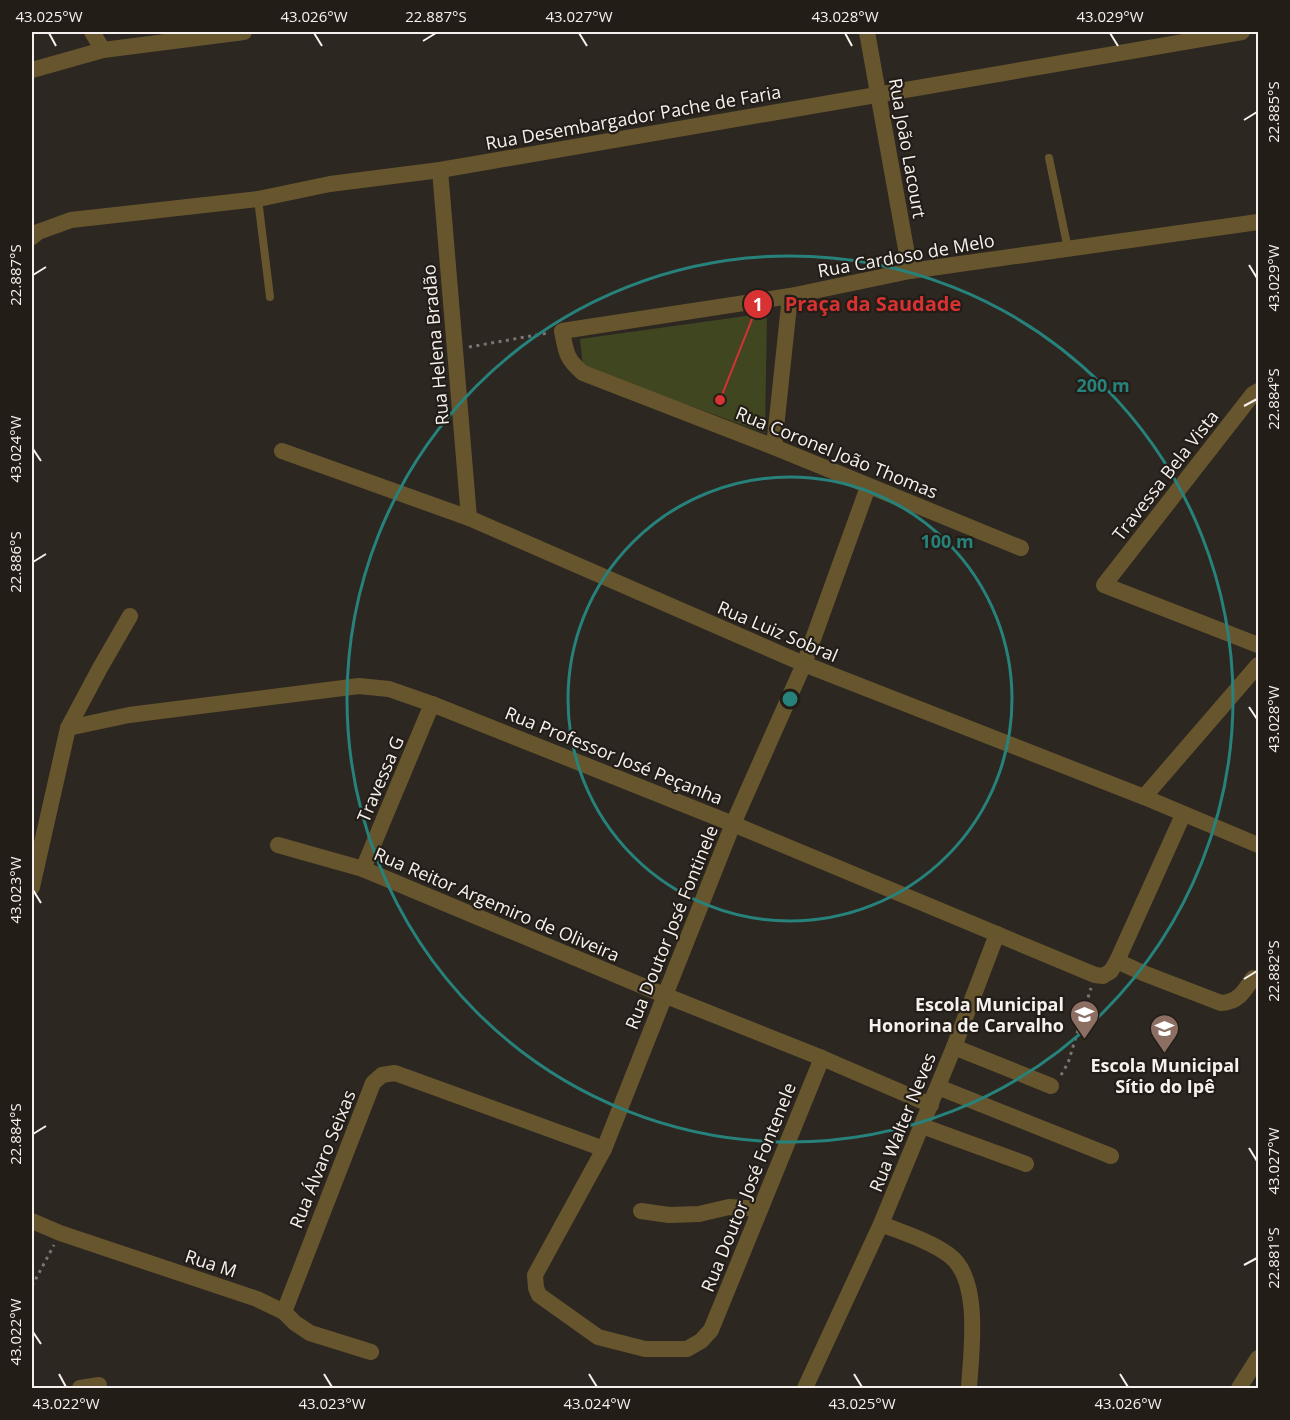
<svg xmlns="http://www.w3.org/2000/svg" width="1290" height="1420" viewBox="0 0 1290 1420" font-family="'Open Sans',sans-serif">
	<style>
		.green { fill: #40461f }
		.lines { fill: none; stroke-linecap: round; stroke-linejoin: round }
		.path { stroke: #7a7570; stroke-width: 3; stroke-dasharray: 3 4.5; stroke-linecap: butt }
		.lane { stroke: #67562d; stroke-width: 8 }
		.street { stroke: #67562d; stroke-width: 16 }
		.ticks { fill: none; stroke: #f6f1ee; stroke-width: 2 }
		.ring { fill: none; stroke: #26827b; stroke-width: 3 }
		.labels { text-anchor: middle; dominant-baseline: central; stroke-width: 4.5; stroke-linejoin: round; paint-order: stroke }
		.street-label { font-size: 18px; fill: #f6f1ee; stroke: #231d18 }
		.poi-label { font-size: 18px; font-weight: bold; fill: #f6f1ee; stroke: #231d18; text-anchor: end }
		.centre { fill: #26827b; stroke: #231d18; stroke-width: 3 }
		.ring-label { font-size: 18px; text-anchor: middle; font-weight: bold; fill: #26827b; stroke: #231d18; stroke-width: 4.5; stroke-linejoin: round; paint-order: stroke }
		.leader { fill: none; stroke: #d83232; stroke-width: 2 }
		.callout-dot { fill: #d83232; stroke: #231d18; stroke-width: 2 }
		.mark-label { font-size: 18px; text-anchor: middle; font-weight: bold; fill: #fff }
		.callout-label { font-size: 20px; text-anchor: middle; font-weight: bold; fill: #d83232; stroke: #231d18; stroke-width: 4.5; stroke-linejoin: round; paint-order: stroke }
		.neatline { fill: none; stroke: #f6f1ee; stroke-width: 2 }
		.ticks-label { font-size: 15px; text-anchor: middle; fill: #f6f1ee }
	</style>
	<rect width="100%" height="100%" fill="#2d2722"/>
	<!-- green -->
	<path class="green" d="M767,313L765,433L583,367L580,339Z"/>
	<g class="lines">
		<!-- path -->
		<g class="path">
			<path d="M469,347L548,333"/>
			<path d="M1061,1075L1068,1063L1091,988"/>
			<path d="M32,1286L54,1245"/>
		</g>
		<!-- lane -->
		<g class="lane">
			<path d="M1049,158L1068,249"/>
			<path d="M258,199L270,297"/>
		</g>
		<!-- street -->
		<g class="street">
			<path d="M92,32L103,50"/>
			<path d="M867,32L910,271"/>
			<path d="M32,70L103,50L244,32"/>
			<path d="M440,170L469,518"/>
			<path d="M32,237L38,232L71,220L258,199L330,184L440,170L1242,32"/>
			<path d="M1258,391L1253,394L1104,585L1258,645"/>
			<path d="M774,447L790,296"/>
			<path d="M282,451L469,518L804,664L1144,797L1258,845"/>
			<path d="M1021,548L774,447L583,373C566,359 566,352 562,331L790,296L910,271L1258,222"/>
			<path d="M68,728L129,715L359,686L389,689L432,704L733,824L1095,975L1103,976L1111,971L1117,961L1183,815"/>
			<path d="M1144,797L1258,665"/>
			<path d="M278,845L363,869L664,995L822,1058L931,1105"/>
			<path d="M363,869L432,704"/>
			<path d="M32,887L68,728L100,668L130,616"/>
			<path d="M1117,961L1143,973L1221,1003C1238,1002 1244,992 1253,978"/>
			<path d="M954,1047L1051,1086"/>
			<path d="M822,1058L711,1330L701,1341L687,1349H645L598,1337L539,1295L536,1288L535,1275L604,1149L733,824L804,664L868,487"/>
			<path d="M938,1087L1111,1156"/>
			<path d="M922,1126L1026,1164"/>
			<path d="M641,1211L669,1215L699,1214L729,1207L760,1209"/>
			<path d="M32,1221L60,1233L257,1299L284,1312L295,1323L310,1333L371,1352"/>
			<path d="M881,1224C904,1233 930,1241 949,1255C982,1279 971,1353 969,1388"/>
			<path d="M284,1312L373,1083L382,1075L395,1073L604,1149"/>
			<path d="M80,1388L99,1385"/>
			<path d="M805,1388L881,1224L954,1047L997,934"/>
			<path d="M1239,1388L1258,1358"/>
		</g>
	</g>
	<!-- ticks -->
	<path class="ticks" d="M49,33L56,46M314,33L322,46M579,33L587,46M845,33L852,46M1110,33L1118,46M423,41L436,33M1244,120L1257,112M1249,265L1257,278M33,275L46,267M1244,406L1257,399M33,449L41,461M33,562L46,554M1249,707L1257,719M33,890L41,903M1244,979L1257,971M33,1134L46,1126M1249,1148L1257,1161M1244,1265L1257,1258M33,1332L41,1344M59,1374L66,1387M324,1374L332,1387M589,1374L597,1387M854,1374L862,1387M1120,1374L1128,1387"/>
	<!-- distance rings -->
	<g class="ring">
		<circle cx="790" cy="699" r="222"/>
		<circle cx="790" cy="699" r="443"/>
	</g>
	<!-- icons -->
	<defs>
		<symbol id="school-pin" viewBox="-11 -11 22 30"><path d="M0 17L-7.5 6A9.5 9.5 0 1 1 7.5 6Z" fill="#8d6e63" stroke="#231d18"/><path d="M0-5L7-2L0 1L-7-2ZM-4 1L0 2.5L4 1V4Q0 6-4 4Z" fill="#fff"/></symbol>
	</defs>
	<g fill-rule="evenodd">
		<use href="#school-pin" x="1068" y="998" width="33" height="45"/>
		<use href="#school-pin" x="1148" y="1012" width="33" height="45"/>
	</g>
	<g class="labels">
		<!-- street labels -->
		<g class="street-label">
			<text transform="translate(633 117) rotate(-10)">Rua Desembargador Pache de Faria</text>
			<text transform="translate(908 148) rotate(80)">Rua João Lacourt</text>
			<text transform="translate(906 255) rotate(-10)">Rua Cardoso de Melo</text>
			<text transform="translate(435 345) rotate(-95)">Rua Helena Bradão</text>
			<text transform="translate(837 452) rotate(22)">Rua Coronel João Thomas</text>
			<text transform="translate(1165 475) rotate(-52)">Travessa Bela Vista</text>
			<text transform="translate(778 631) rotate(23)">Rua Luiz Sobral</text>
			<text transform="translate(614 755) rotate(22)">Rua Professor José Peçanha</text>
			<text transform="translate(380 779) rotate(-67)">Travessa G</text>
			<text transform="translate(497 904) rotate(23)">Rua Reitor Argemiro de Oliveira</text>
			<text transform="translate(671 927) rotate(-68)">Rua Doutor José Fontinele</text>
			<text transform="translate(902 1122) rotate(-68)">Rua Walter Neves</text>
			<text transform="translate(322 1159) rotate(-68)">Rua Álvaro Seixas</text>
			<text transform="translate(748 1187) rotate(-68)">Rua Doutor José Fontenele</text>
			<text transform="translate(211 1263) rotate(18)">Rua M</text>
		</g>
		<!-- poi labels -->
		<g class="poi-label">
			<text x="1064" y="1004">Escola Municipal<tspan x="1064" dy="21">Honorina de Carvalho</tspan></text>
			<text x="1165" y="1065" text-anchor="middle">Escola Municipal<tspan x="1165" dy="21">Sítio do Ipê</tspan></text>
		</g>
	</g>
	<circle cx="790" cy="699" r="9" class="centre"/>
	<g class="ring-label">
		<text x="1103" y="392">200 m</text>
		<text x="947" y="548">100 m</text>
	</g>
	<!-- callouts -->
	<path class="leader" d="M720 400L758 304"/>
	<g class="callout-dot">
		<circle cx="720" cy="400" r="6"/>
		<circle cx="758" cy="304" r="15"/>
	</g>
	<g class="mark-label">
		<text x="758" y="311">1</text>
	</g>
	<g class="callout-label">
		<text x="873" y="311">Praça da Saudade</text>
	</g>
	<!-- border -->
	<rect width="1290" height="1420" fill="none" stroke="#231d18" stroke-width="66"/>
	<rect x="33" y="33" width="1224" height="1354" class="neatline"/>
	<g class="ticks-label">
		<text x="49" y="22">43.025°W</text>
		<text x="314" y="22">43.026°W</text>
		<text x="436" y="22">22.887°S</text>
		<text x="579" y="22">43.027°W</text>
		<text x="845" y="22">43.028°W</text>
		<text x="1110" y="22">43.029°W</text>
		<text transform="translate(1274 112) rotate(-90)" y="5">22.885°S</text>
		<text transform="translate(16 275) rotate(-90)" y="5">22.887°S</text>
		<text transform="translate(1274 278) rotate(-90)" y="5">43.029°W</text>
		<text transform="translate(1274 399) rotate(-90)" y="5">22.884°S</text>
		<text transform="translate(16 449) rotate(-90)" y="5">43.024°W</text>
		<text transform="translate(16 562) rotate(-90)" y="5">22.886°S</text>
		<text transform="translate(1274 719) rotate(-90)" y="5">43.028°W</text>
		<text transform="translate(16 890) rotate(-90)" y="5">43.023°W</text>
		<text transform="translate(1274 971) rotate(-90)" y="5">22.882°S</text>
		<text transform="translate(16 1134) rotate(-90)" y="5">22.884°S</text>
		<text transform="translate(1274 1161) rotate(-90)" y="5">43.027°W</text>
		<text transform="translate(1274 1258) rotate(-90)" y="5">22.881°S</text>
		<text transform="translate(16 1332) rotate(-90)" y="5">43.022°W</text>
		<text x="66" y="1409">43.022°W</text>
		<text x="332" y="1409">43.023°W</text>
		<text x="597" y="1409">43.024°W</text>
		<text x="862" y="1409">43.025°W</text>
		<text x="1128" y="1409">43.026°W</text>
	</g>
</svg>
